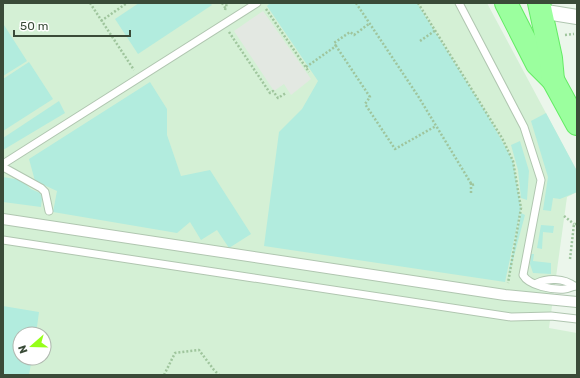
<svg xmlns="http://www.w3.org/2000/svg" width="580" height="378" viewBox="0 0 580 378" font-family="Rubik,sans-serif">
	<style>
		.education { fill: #d4f0d5; fill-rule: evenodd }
		.green { fill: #b2ecde }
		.parking { fill: #e3e8e2 }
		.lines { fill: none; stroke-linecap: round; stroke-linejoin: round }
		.service-casing { stroke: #b0c6b0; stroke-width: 9 }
		.pedestrian-casing { stroke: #b0c6b0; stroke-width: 12 }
		.minor-casing { stroke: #b0c6b0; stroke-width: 16 }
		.primary-casing { stroke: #64ec65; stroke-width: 24 }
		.path { stroke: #9fc59d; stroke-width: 2.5; stroke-dasharray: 2 2; stroke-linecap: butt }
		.service { stroke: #fff; stroke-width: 7 }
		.pedestrian { stroke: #fff; stroke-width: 10 }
		.minor { stroke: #fff; stroke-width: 14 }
		.primary { stroke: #9bff9e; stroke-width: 22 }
	</style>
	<rect width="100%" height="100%" fill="#ebf6eb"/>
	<!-- education -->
	<path class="education" d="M3,3H487L577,171V192L567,197L549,328L577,333V375H3ZM20,334H44V358H20Z"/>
	<!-- green -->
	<g class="green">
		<path d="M139,3H210L212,5L138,54L115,19Z"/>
		<path d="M270,3H417L488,116L513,161L521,208L505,282L264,246L279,132L302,109L318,81L267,6Z"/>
		<path d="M4,25L27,61L3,76V26Z"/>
		<path d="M29,62L53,99L3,131V79Z"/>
		<path d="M150,82L167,109V135L181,176L210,170L251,234L229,248L217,230L201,240L190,222L177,233L53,212L57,191L35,181L29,159Z"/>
		<path d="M59,101L65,113L3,150V138Z"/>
		<path d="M546,113L577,171V192L560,199L553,198L551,211L543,210L548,177L531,121Z"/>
		<path d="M520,141L529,171L527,200L521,198L518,170L511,145Z"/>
		<path d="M3,177L21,180L31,189L40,193L42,198L41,207L3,202Z"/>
		<path d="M521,213L525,215L510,271H509Z"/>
		<path d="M541,225L554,226L553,233L543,232L542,249L537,248Z"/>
		<path d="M531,254H534L533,261L551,263V274L533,273L530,264Z"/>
		<path d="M3,306L39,312L36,334H20V358H32L29,375H3Z"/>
	</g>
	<!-- parking -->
	<path class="parking" d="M263,11L311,79L291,95L284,84L274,91L234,31Z"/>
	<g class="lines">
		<defs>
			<g id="service">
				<path d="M459,3L524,127L541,180L523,275C529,286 553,290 565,289C569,289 572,286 577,286"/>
				<path d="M3,164L257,3"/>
				<path d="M3,167L41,188L45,192L49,211"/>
				<path d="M3,240L511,317L551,316L577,319"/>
				<path d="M537,283C548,278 564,278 574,286"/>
			</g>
			<path id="pedestrian" d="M3,219L505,295L577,302"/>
			<path id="minor" d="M540,11L577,17"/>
			<g id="primary">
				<path d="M506,3L537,64L553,80L577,124"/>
				<path d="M539,3L551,58L553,80"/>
			</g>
		</defs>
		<!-- service casing -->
		<use href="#service" class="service-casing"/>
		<!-- pedestrian casing -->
		<use href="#pedestrian" class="pedestrian-casing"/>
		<!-- minor casing -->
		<use href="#minor" class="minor-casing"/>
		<!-- primary casing -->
		<use href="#primary" class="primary-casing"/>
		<!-- path -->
		<g class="path">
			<path d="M90,3L134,70"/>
			<path d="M222,3L226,9"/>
			<path d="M356,3L418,96L472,185L475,184"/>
			<path d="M418,3L502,138L513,161L521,208L508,283"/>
			<path d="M266,9L309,72"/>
			<path d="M225,10L227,3"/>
			<path d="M101,21L127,3"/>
			<path d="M229,32L270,93L273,91L278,98L286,93"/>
			<path d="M565,35L574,34"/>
			<path d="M420,41L436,30"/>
			<path d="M336,46L334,43L350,32L354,35L370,23"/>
			<path d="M306,67L336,46L370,97L365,104L395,149L436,126"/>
			<path d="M471,183V194"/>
			<path d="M564,216L574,224"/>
			<path d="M570,259L574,224H577"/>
			<path d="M164,375L175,353L199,350L214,370L219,375"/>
		</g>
		<!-- service -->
		<use href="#service" class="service"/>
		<!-- pedestrian -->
		<use href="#pedestrian" class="pedestrian"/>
		<!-- minor -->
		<use href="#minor" class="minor"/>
		<!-- primary -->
		<use href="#primary" class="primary"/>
	</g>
	<!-- border -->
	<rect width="580" height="378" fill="none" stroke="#3a4b38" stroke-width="8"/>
	<!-- north arrow -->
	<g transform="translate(32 346) rotate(250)"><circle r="19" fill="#ffffff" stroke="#b0b7af"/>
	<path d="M0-3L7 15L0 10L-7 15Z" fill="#96ff19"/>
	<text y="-6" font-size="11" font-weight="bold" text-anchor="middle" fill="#3a4b38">N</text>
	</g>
	<!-- scale -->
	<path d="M14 30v6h116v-6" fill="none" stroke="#3a4b38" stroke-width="2"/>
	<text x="20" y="30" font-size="12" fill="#3a4b38" stroke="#ffffff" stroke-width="3" paint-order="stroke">50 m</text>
</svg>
